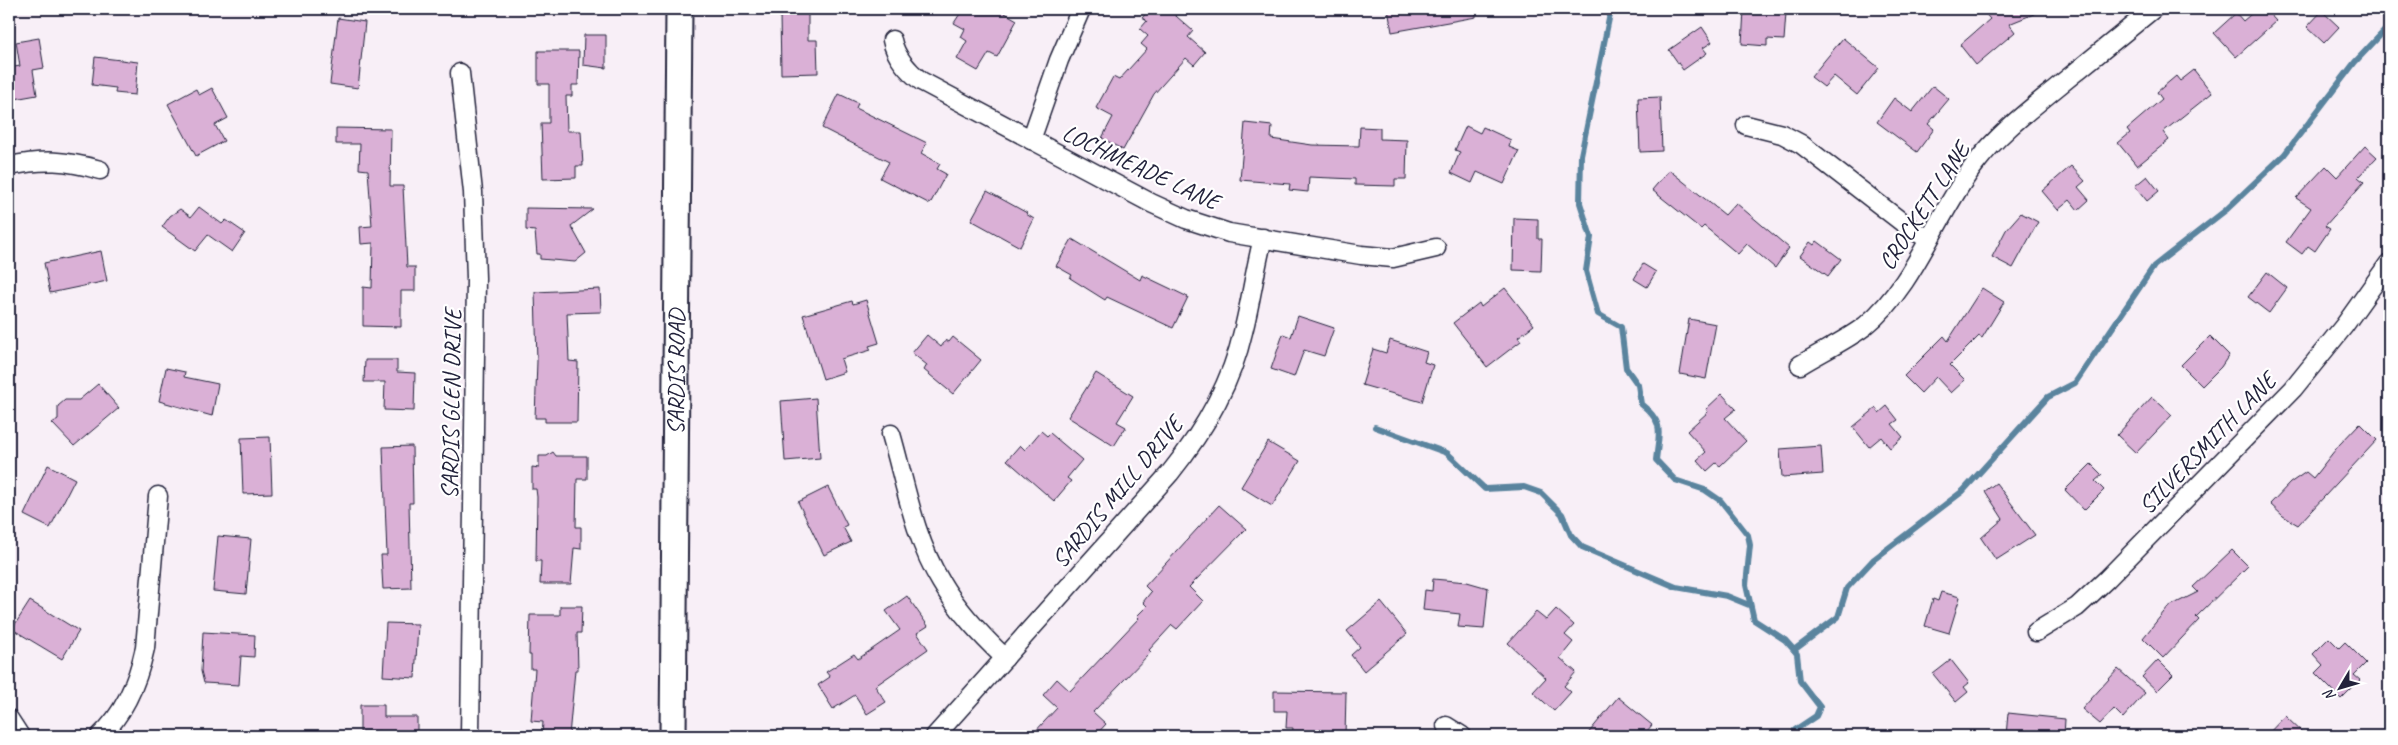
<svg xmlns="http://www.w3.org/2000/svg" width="2398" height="745" viewBox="0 0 2398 745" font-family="Caveat,sans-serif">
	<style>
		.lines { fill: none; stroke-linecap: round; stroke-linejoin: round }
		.stream { stroke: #5a849e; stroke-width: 6 }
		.building { fill: #dab0d6; stroke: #22223b }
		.street-casing { stroke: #22223b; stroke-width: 21 }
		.secondary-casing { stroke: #22223b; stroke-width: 29 }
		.street { stroke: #fff; stroke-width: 18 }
		.secondary { stroke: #fff; stroke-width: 25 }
		.labels { text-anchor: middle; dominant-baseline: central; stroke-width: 4.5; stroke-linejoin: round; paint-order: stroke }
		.street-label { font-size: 24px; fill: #22223b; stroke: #fff }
	</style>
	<rect width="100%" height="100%" fill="#f8eff7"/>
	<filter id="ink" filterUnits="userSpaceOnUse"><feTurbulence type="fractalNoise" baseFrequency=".02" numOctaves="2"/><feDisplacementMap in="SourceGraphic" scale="10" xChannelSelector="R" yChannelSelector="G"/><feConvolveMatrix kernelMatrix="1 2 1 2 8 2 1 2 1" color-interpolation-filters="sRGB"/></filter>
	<g filter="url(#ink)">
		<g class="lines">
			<!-- stream -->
			<g class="stream">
				<path d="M1611,9L1581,155L1580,203L1591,237L1586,271L1598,314L1621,327L1626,368L1638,385L1641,404C1665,423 1659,432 1656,460L1675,480L1705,490L1721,501L1748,535L1750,545L1746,585L1754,620L1785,640L1794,650L1797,654L1800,681L1820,707L1816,716L1795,730L1798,736"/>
				<path d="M1375,427L1447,453L1485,489L1524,487L1541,493L1562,514L1571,535L1582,547L1676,587L1727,596L1749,605"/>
				<path d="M1794,650L1838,617L1847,588L1873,560L1963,491L2048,397L2075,383L2154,266L2226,210L2284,155L2355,62L2389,26"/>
			</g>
		</g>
		<!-- building -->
		<g class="building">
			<path d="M963,9H998L1017,20L997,57L989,53L978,71L957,59L967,41L961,37L965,29L954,23Z"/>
			<path d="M1150,9H1168L1193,31L1188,37L1205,52L1194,65L1186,58L1154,94L1123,150L1102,138L1113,117L1096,108L1113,77L1119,80L1147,49L1141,44L1148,36L1140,29L1147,21L1142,18Z"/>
			<path d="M1388,9H1476V17L1392,32Z"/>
			<path d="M1981,9H2046L2009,24L2015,32L1976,65L1960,45L1990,19Z"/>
			<path d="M2257,9H2265L2276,21L2236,57L2214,33L2236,13L2243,21Z"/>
			<path d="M1744,10L1786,13L1784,40L1767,39V46L1742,44Z"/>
			<path d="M2322,11L2339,27L2324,43L2307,27Z"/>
			<path d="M808,13V40H817L818,73L781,74L780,14Z"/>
			<path d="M338,18L365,22L358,88L330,84Z"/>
			<path d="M1702,27L1712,42L1703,48L1707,53L1683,70L1669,50Z"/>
			<path d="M584,35H606V68L583,65Z"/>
			<path d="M39,38L44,68L33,70L37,95L9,100V68L20,66L16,42Z"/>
			<path d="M1843,38L1879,68L1857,95L1834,76L1824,87L1811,77Z"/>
			<path d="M538,51H579L578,85H572V96H566L567,131H581L583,166H576V178L543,179L541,123H549V84H538Z"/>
			<path d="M95,57L138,62L135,95L115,93L116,88L92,85Z"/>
			<path d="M2194,70L2212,93L2163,132L2169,140L2137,166L2118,143L2130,133L2127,129L2162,99L2157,92L2176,76L2180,81Z"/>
			<path d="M1933,86L1949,99L1928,124L1934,129L1917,152L1877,122L1894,98L1912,112Z"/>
			<path d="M212,88L228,118L215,125L224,141L196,156L168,104L196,89L199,95Z"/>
			<path d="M839,94L858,103L856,108L927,143L921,153L940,164L937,169L946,174L930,204L880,178L889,162L822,128Z"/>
			<path d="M1660,97L1662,151L1640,152L1638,98Z"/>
			<path d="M1245,123L1272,126L1271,139L1312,145L1359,146L1360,127L1380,128V139L1407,140L1406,179H1395V186L1355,185V179L1309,177L1308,192L1289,190L1290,184L1240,180Z"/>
			<path d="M1466,126L1480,133L1483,127L1511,140L1509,147L1519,151L1504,184L1477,172L1472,183L1451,173L1460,152L1455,150Z"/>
			<path d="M336,128L391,129L390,186H403L407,267H415V291H401V327L363,326V287L372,288L373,243L361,244L360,227L372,226L368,170L359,169L360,144H336Z"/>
			<path d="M2365,146L2377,157L2358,177L2364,182L2325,226L2330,229L2315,251L2308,246L2302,254L2286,242L2311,208L2296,198L2326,166L2337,177Z"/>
			<path d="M2071,166L2085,181L2078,187L2089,200L2078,210L2070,200L2058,210L2042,191Z"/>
			<path d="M1669,170L1725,215L1736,203L1789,248L1775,268L1747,244L1738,254L1704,226L1701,229L1652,190Z"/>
			<path d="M2147,176L2159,191L2147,201L2135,186Z"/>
			<path d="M987,191L1027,213L1026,214L1034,219L1020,247L971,220Z"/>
			<path d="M199,207L222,224L226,220L245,233L232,252L208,235L195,251L162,227L170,216L180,209L191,217Z"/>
			<path d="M526,208L593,209L571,226L586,253L575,262L540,259V254H537L535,231L526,230Z"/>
			<path d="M2021,213L2038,222L2013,268L1992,257L2006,230Z"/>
			<path d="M1514,218L1538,219V239H1542L1541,271L1513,270Z"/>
			<path d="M1072,239L1140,280L1142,275L1188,297L1173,328L1107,297L1105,300L1070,278L1072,275L1056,266Z"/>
			<path d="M1817,241L1841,259L1828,276L1800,256L1810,242L1814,245Z"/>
			<path d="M101,251L107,281L50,293L44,263Z"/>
			<path d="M1643,264L1656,272L1647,287L1634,279Z"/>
			<path d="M2267,272L2287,288L2269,313L2248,297Z"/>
			<path d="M1505,288L1534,325L1518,337L1521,341L1487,367L1453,323L1479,303L1481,307Z"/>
			<path d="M1982,288L2004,302L1982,338L1979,336L1950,365L1965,380L1951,393L1936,377L1921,393L1904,376L1944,336L1948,341Z"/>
			<path d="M600,289L601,312L567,313L569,361L578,362L577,422H545V418H535L537,361L535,292Z"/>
			<path d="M866,300L879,343L869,346L871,350L841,359L845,372L823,379L803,315L852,301L853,304Z"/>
			<path d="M1298,316L1334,328L1324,356L1304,350L1294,377L1271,369L1283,334L1291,337Z"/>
			<path d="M1689,319L1716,324L1706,379L1680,374Z"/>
			<path d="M927,335L941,347L946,340L949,342L953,337L981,360L953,394L924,370L927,365L912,353Z"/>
			<path d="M2210,336L2229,355L2221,367L2202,386L2181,365Z"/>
			<path d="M1390,340L1427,352L1424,362L1433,365L1422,402L1362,385L1373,349L1386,353Z"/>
			<path d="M365,360H397V372L415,373L414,411L384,410L385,382H364Z"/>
			<path d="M166,368L185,372L184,377L218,384L212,416L159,401Z"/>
			<path d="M1096,373L1133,396L1117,422L1126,427L1114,446L1068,417Z"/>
			<path d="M98,384L119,408L74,446L52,423L58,419V406L65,400H79Z"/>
			<path d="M1722,394L1736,409L1725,418L1746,441L1720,466L1716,463L1707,471L1697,460L1706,452L1687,431L1708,412L1706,409Z"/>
			<path d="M2152,397L2172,415L2136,453L2117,435Z"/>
			<path d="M816,398L820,458L785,461L781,401Z"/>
			<path d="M1887,406L1898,420L1892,424L1903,437L1890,448L1881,437L1869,447L1853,427L1876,408L1879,413Z"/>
			<path d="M2360,423L2377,440L2298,525L2283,516L2270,504L2290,483L2306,472L2313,478L2339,445Z"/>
			<path d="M1041,431L1047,436L1050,433L1082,460L1067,478L1071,481L1054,501L1007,460L1020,445L1025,450Z"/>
			<path d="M270,437L272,493L243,494L241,438Z"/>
			<path d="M1268,442L1300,461L1272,506L1241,487Z"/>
			<path d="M412,446L413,503H409L411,588L383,589L381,555H387L383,447Z"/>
			<path d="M1821,446L1823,474L1782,477L1780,449Z"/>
			<path d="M553,452L556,456H587V479H577L576,527H581V549L574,548L571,584H540L541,561H536L537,497L536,489H532V467L539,468V456H547Z"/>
			<path d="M2091,464L2102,475L2095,481L2104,490L2084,510L2065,490Z"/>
			<path d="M48,465L75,479L50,528L24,515Z"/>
			<path d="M1996,483L2035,535L1996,560L1981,538L2003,519L1985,491Z"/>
			<path d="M828,487L847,525L843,527L851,542L824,555L798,502Z"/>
			<path d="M1219,505L1246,529L1189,587L1203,601L1177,629L1172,625L1149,650L1151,652L1093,712L1106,724L1095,736H1031L1057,708L1043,695L1057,679L1070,691L1139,618L1137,616L1147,606L1143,602L1151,592L1145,586Z"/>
			<path d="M218,536L251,539L246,594L213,591Z"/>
			<path d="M2232,550L2248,566L2196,617L2199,620L2163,658L2143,638L2168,607L2198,592L2193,587Z"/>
			<path d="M1433,579L1467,582L1488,588L1484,629L1458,627L1460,614L1423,610L1425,590L1432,591Z"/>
			<path d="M1941,592L1960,597L1949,633L1925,626L1933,599L1938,601Z"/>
			<path d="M907,596L928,626L917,633L928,649L875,686L886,702L867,714L855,695L833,709L818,685L830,677L826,672L854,654L858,659L900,630L886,611Z"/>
			<path d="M30,601L79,631L62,659L12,629Z"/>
			<path d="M1381,602L1407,634L1364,671L1351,655L1360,647L1347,631Z"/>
			<path d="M560,606H582L581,633H577L578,670H575L569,736H542L543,722L531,721L535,669H531V655H529L530,615H560Z"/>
			<path d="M1556,609L1574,625L1565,635L1573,642L1560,658L1576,672L1564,686L1571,692L1554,711L1533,692L1546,678L1508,643L1536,612L1546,620Z"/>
			<path d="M386,623L418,624L415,678L383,676Z"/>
			<path d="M203,632L255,635L254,657L241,656L239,685L204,683L201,671Z"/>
			<path d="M2329,638L2339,648L2345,642L2366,663L2354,675L2360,680L2341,699L2315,673L2323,665L2313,654Z"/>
			<path d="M1951,660L1969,683L1964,687L1968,692L1956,702L1933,674Z"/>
			<path d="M2158,660L2173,675L2157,691L2142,677Z"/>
			<path d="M2118,669L2145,693L2123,718L2114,709L2100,724L2082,709Z"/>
			<path d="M1274,691L1346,692L1345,736H1292L1293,728H1286L1287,711H1274Z"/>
			<path d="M1618,697L1652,725L1643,736H1586Z"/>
			<path d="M360,705H384V717H417V736H380V731L360,732Z"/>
			<path d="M2008,713L2065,719L2064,736H2006Z"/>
			<path d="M2285,716L2306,736H2266Z"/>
		</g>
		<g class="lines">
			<defs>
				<g id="street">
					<path d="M892,40C895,56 908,71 921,81L1151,203L1186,219L1229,233L1361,255L1393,258L1436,248"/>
					<path d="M460,73L473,192L476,278L470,736"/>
					<path d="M1746,125L1782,134L1801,144L1907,226L1928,239"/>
					<path d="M1031,140L1059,60L1081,9"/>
					<path d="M9,166C43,159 66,160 100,170"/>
					<path d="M1800,365C1821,352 1845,341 1865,326C1916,284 1936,214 1976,163C1998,134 2028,111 2056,88C2088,62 2121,35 2153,9"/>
					<path d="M891,434C905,482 914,538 941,582C958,611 981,635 1005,658"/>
					<path d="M2036,632L2077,607L2107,579L2293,389L2344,326L2389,263"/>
					<path d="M9,719L20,736"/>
					<path d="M1446,726L1462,736"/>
					<path d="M100,736C125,713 138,680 145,648L158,496"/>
					<path d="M935,736L1170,473C1203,432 1231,385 1243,332C1251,301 1255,269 1263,238"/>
				</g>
				<g id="secondary">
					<path id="s1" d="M673,736L679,9"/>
				</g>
			</defs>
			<!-- street casing -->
			<use href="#street" class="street-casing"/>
			<!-- secondary casing -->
			<use href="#secondary" class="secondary-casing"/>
			<!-- street -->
			<use href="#street" class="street"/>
			<!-- secondary -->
			<use href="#secondary" class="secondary"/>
		</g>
	</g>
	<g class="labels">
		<!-- street labels -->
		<g class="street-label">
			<text transform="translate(1141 167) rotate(25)">LOCHMEADE LANE</text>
			<text transform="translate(1924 206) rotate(-57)">CROCKETT LANE</text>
			<text stroke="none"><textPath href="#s1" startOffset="364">SARDIS ROAD</textPath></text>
			<text transform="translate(451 404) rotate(-89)">SARDIS GLEN DRIVE</text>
			<text transform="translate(2207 443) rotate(-46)">SILVERSMITH LANE</text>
			<text transform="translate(1117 492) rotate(-50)">SARDIS MILL DRIVE</text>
		</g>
	</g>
	<!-- margin -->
	<rect width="2398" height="745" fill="none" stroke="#fff" stroke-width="30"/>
	<rect x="15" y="15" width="2368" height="715" fill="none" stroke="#22223b" stroke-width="2" filter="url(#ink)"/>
	<!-- north arrow -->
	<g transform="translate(2340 688) rotate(232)" stroke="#ffffff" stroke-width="4" paint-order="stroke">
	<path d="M0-4L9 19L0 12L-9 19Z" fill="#22223b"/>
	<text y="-8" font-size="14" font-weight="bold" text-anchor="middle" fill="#22223b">N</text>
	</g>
</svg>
